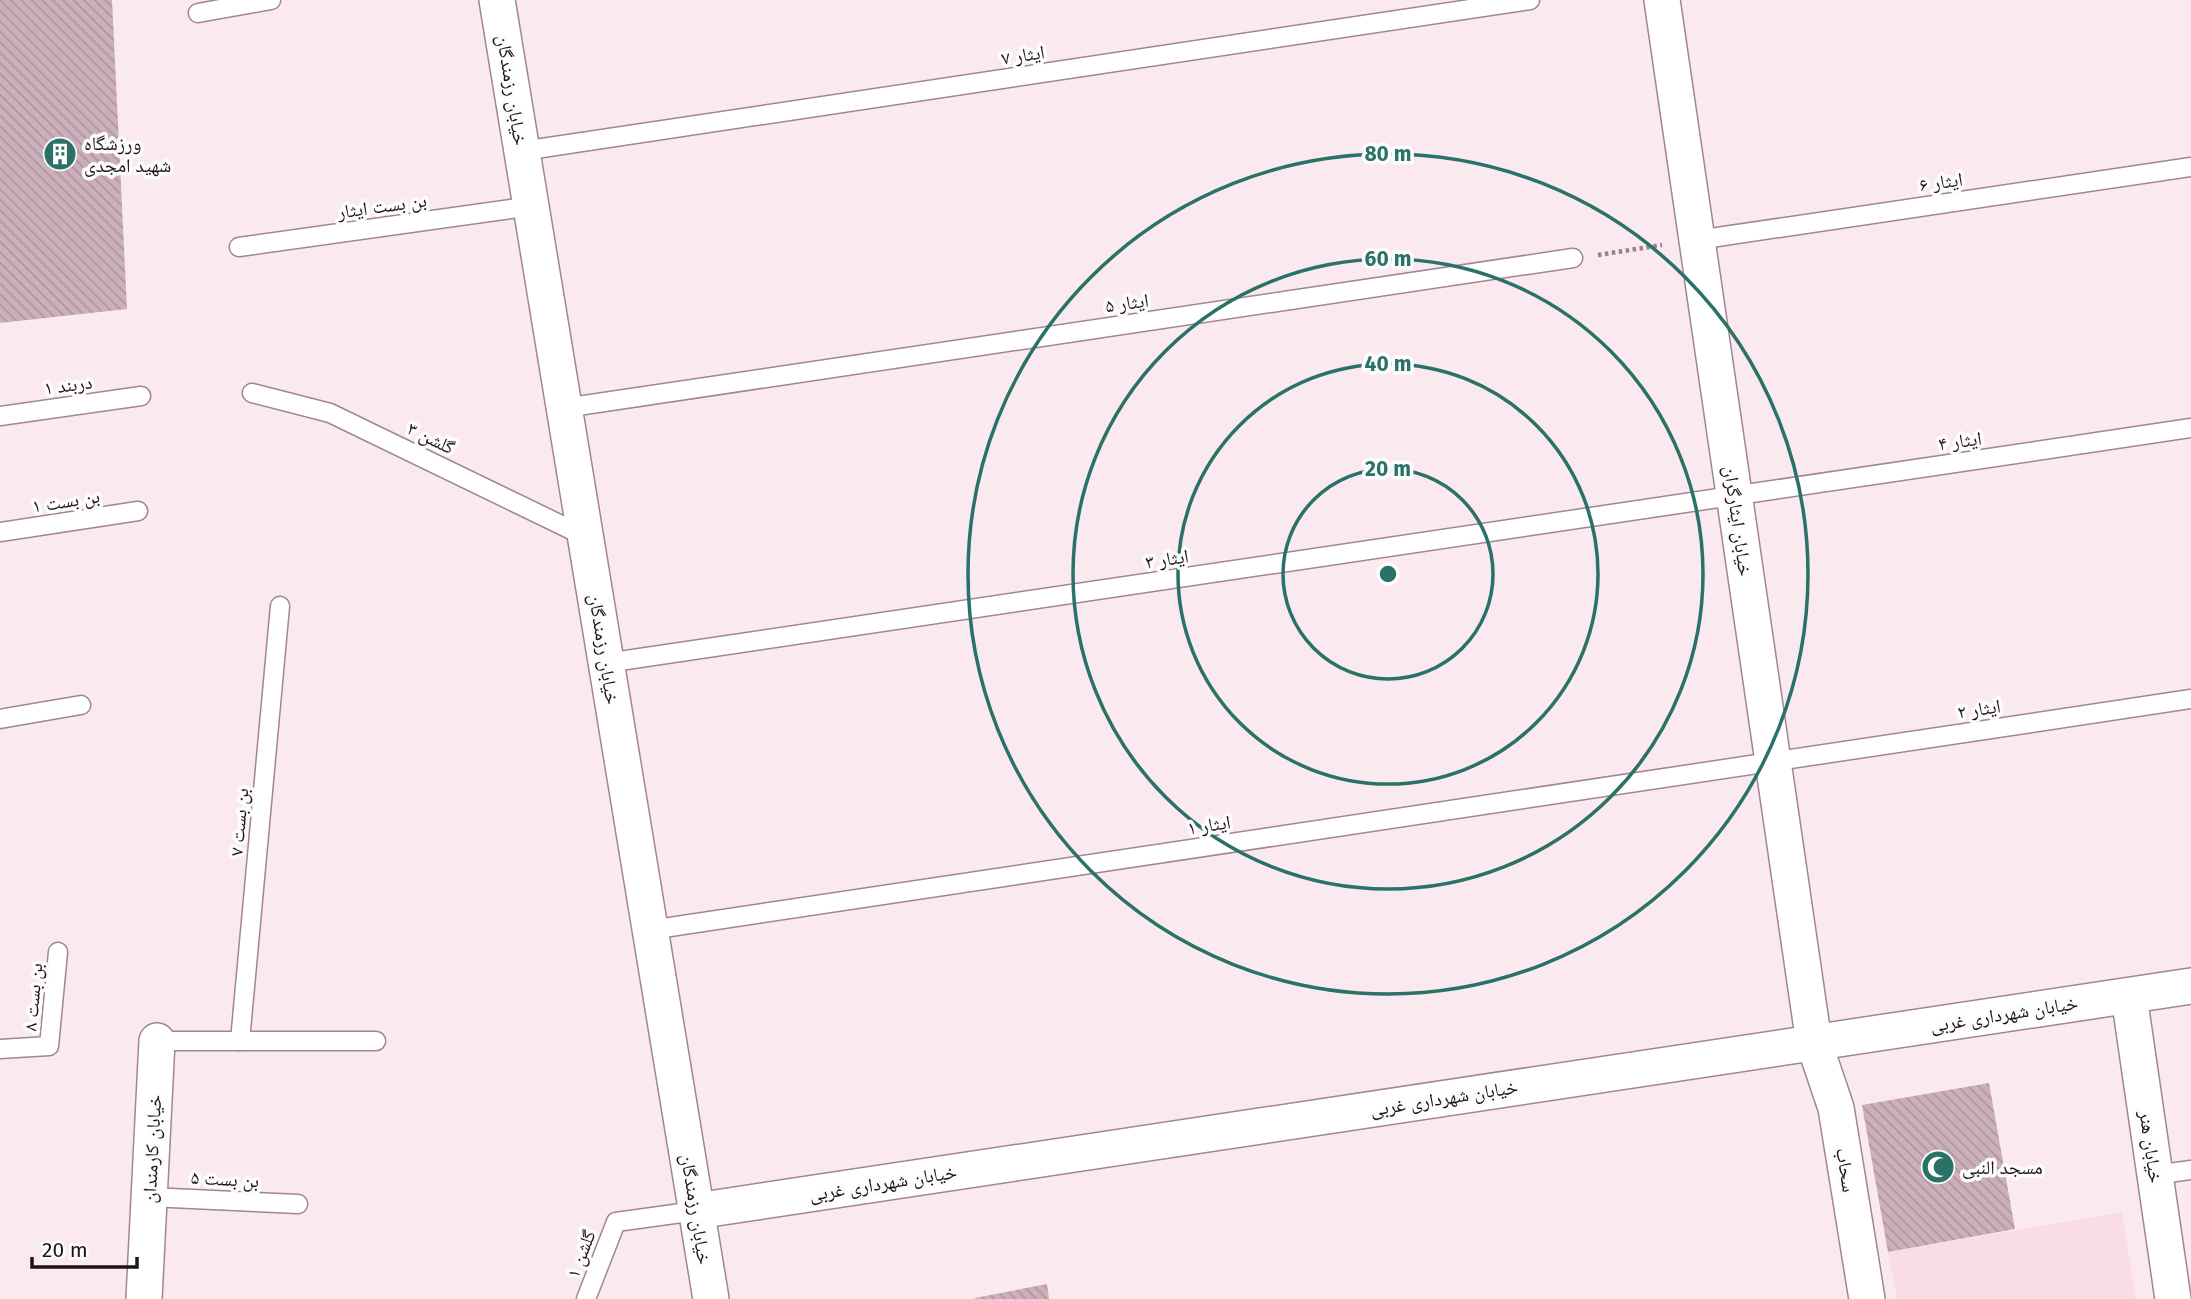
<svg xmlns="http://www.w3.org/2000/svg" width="2191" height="1299" viewBox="0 0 2191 1299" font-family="'Fira Sans','Noto Naskh Arabic',sans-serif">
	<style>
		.built { fill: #fadce7 }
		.building { fill: url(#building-back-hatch) }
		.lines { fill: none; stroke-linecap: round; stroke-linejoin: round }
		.service-casing { stroke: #a18690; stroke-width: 21 }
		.minor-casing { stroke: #a18690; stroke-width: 38 }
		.path { stroke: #93848a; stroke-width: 4.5; stroke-dasharray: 3.5 3.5; stroke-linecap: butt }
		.service { stroke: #fff; stroke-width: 18 }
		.minor { stroke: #fff; stroke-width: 35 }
		.ring { fill: none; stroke: #2a7167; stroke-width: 3.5 }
		.labels { text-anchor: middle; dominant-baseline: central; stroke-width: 7; stroke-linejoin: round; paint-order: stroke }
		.street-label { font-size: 19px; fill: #1e1317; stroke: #fcfcfc }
		.poi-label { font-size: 19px; fill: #1e1317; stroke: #fcfcfc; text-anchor: start }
		.centre { fill: #2a7167; stroke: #fcfcfc; stroke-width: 3.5 }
		.ring-label { font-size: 21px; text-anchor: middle; font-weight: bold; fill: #2a7167; stroke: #fcfcfc; stroke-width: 7; stroke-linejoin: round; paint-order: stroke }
	</style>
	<defs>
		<pattern id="building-back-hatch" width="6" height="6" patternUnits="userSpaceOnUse" patternTransform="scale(1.75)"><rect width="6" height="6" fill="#cbafba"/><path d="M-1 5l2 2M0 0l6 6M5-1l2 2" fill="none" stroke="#ae969f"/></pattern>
	</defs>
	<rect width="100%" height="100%" fill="#fbe9f0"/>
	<!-- built -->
	<path class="built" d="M2122,1212L2136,1299H1897L1888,1252Z"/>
	<!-- building -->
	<g class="building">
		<path d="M0,0H112L127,309L0,323Z"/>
		<path d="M1989,1083L2015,1229L1888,1252L1862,1105Z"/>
		<path d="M1047,1284L1049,1299H975V1298Z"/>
	</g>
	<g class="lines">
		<defs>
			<g id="service">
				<path d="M198,13L271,0"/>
				<path d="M522,151L1530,0"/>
				<path d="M1697,240L2191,167"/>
				<path d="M239,247L532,206"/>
				<path d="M252,393L330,413L586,537"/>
				<path d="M564,408L1573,258"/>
				<path d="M0,416L141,396"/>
				<path d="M0,532L138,511"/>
				<path d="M606,663L2191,428"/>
				<path d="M0,719L81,705"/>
				<path d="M650,930L2191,699"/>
				<path d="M157,1041H376"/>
				<path d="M240,1041L280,606"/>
				<path d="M0,1049L49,1046L58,952"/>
				<path d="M2155,1175L2191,1170"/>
				<path d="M149,1197L298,1204"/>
				<path d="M586,1299L616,1222L696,1211"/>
			</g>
			<g id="minor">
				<path d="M497,0L711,1299"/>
				<path d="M1662,0L1814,1043L1836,1108L1867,1299"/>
				<path d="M2129,996L2173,1299"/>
				<path d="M696,1211L2191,986"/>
				<path d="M144,1299L157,1041"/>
			</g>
		</defs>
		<!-- service casing -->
		<use href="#service" class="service-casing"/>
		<!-- minor casing -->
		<use href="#minor" class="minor-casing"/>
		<!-- path -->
		<path class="path" d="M1598,255L1662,245"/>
		<!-- service -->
		<use href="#service" class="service"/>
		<!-- minor -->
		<use href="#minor" class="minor"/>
	</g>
	<!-- distance rings -->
	<g class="ring">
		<circle cx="1388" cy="574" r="105"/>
		<circle cx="1388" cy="574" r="210"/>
		<circle cx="1388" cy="574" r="315"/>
		<circle cx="1388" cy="574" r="420"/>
	</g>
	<!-- icons -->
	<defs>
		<symbol id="building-disc" viewBox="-11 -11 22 22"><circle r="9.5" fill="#2a7167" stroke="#fcfcfc"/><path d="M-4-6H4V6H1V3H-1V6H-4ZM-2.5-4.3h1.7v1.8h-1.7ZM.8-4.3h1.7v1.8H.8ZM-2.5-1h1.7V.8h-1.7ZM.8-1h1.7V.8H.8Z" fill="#fff"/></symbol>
		<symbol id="mosque-disc" viewBox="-11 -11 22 22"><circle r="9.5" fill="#2a7167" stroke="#fcfcfc"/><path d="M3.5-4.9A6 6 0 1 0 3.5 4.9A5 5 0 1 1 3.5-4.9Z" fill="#fff"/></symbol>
	</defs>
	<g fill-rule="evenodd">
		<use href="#building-disc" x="41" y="135" width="38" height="38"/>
		<use href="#mosque-disc" x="1919" y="1148" width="38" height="38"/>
	</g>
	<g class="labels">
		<!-- street labels -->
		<g class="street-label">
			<text transform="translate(1023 55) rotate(-9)">ایثار ۷</text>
			<text transform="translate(512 90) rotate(81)">خیابان رزمندگان</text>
			<text transform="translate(1941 182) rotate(-8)">ایثار ۶</text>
			<text transform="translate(382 206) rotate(-8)">بن بست ایثار</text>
			<text transform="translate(1127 303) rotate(-8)">ایثار ۵</text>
			<text transform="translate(68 385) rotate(-8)">دربند ۱</text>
			<text transform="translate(431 438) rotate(26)">گلشن ۳</text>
			<text transform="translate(1960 441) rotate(-8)">ایثار ۴</text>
			<text transform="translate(66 501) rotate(-9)">بن بست ۱</text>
			<text transform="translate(1738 521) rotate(82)">خیابان ایثارگران</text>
			<text transform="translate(1167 559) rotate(-9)">ایثار ۳</text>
			<text transform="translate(604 649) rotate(81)">خیابان رزمندگان</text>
			<text transform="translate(1979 709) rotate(-9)">ایثار ۲</text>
			<text transform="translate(239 822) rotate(-85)">بن بست ۷</text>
			<text transform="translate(1209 825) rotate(-9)">ایثار ۱</text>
			<text transform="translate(33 997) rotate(-85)">بن بست ۸</text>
			<text transform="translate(2004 1014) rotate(-9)">خیابان شهرداری غربی</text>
			<text transform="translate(1444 1098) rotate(-9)">خیابان شهرداری غربی</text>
			<text transform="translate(2151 1147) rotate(82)">خیابان هنر</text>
			<text transform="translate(152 1149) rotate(-87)">خیابان کارمندان</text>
			<text transform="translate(1846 1170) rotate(81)">سحاب</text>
			<text transform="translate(225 1179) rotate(3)">بن بست ۵</text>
			<text transform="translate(883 1183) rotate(-9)">خیابان شهرداری غربی</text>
			<text transform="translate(696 1209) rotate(81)">خیابان رزمندگان</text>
			<text transform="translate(581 1254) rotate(-69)">گلشن ۱</text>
		</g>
		<!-- poi labels -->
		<g class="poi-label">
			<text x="84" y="143">ورزشگاه<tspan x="84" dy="22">شهید امجدی</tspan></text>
			<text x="1962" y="1167">مسجد النبی</text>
		</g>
	</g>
	<circle cx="1388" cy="574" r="10" class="centre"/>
	<g class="ring-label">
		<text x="1388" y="161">80 m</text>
		<text x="1388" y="266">60 m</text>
		<text x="1388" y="371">40 m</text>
		<text x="1388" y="476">20 m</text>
	</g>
	<!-- scale -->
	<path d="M32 1257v10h105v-10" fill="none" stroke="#1e1317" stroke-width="3.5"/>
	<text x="42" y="1257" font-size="21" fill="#1e1317" stroke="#fcfcfc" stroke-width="5" paint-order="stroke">20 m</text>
</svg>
